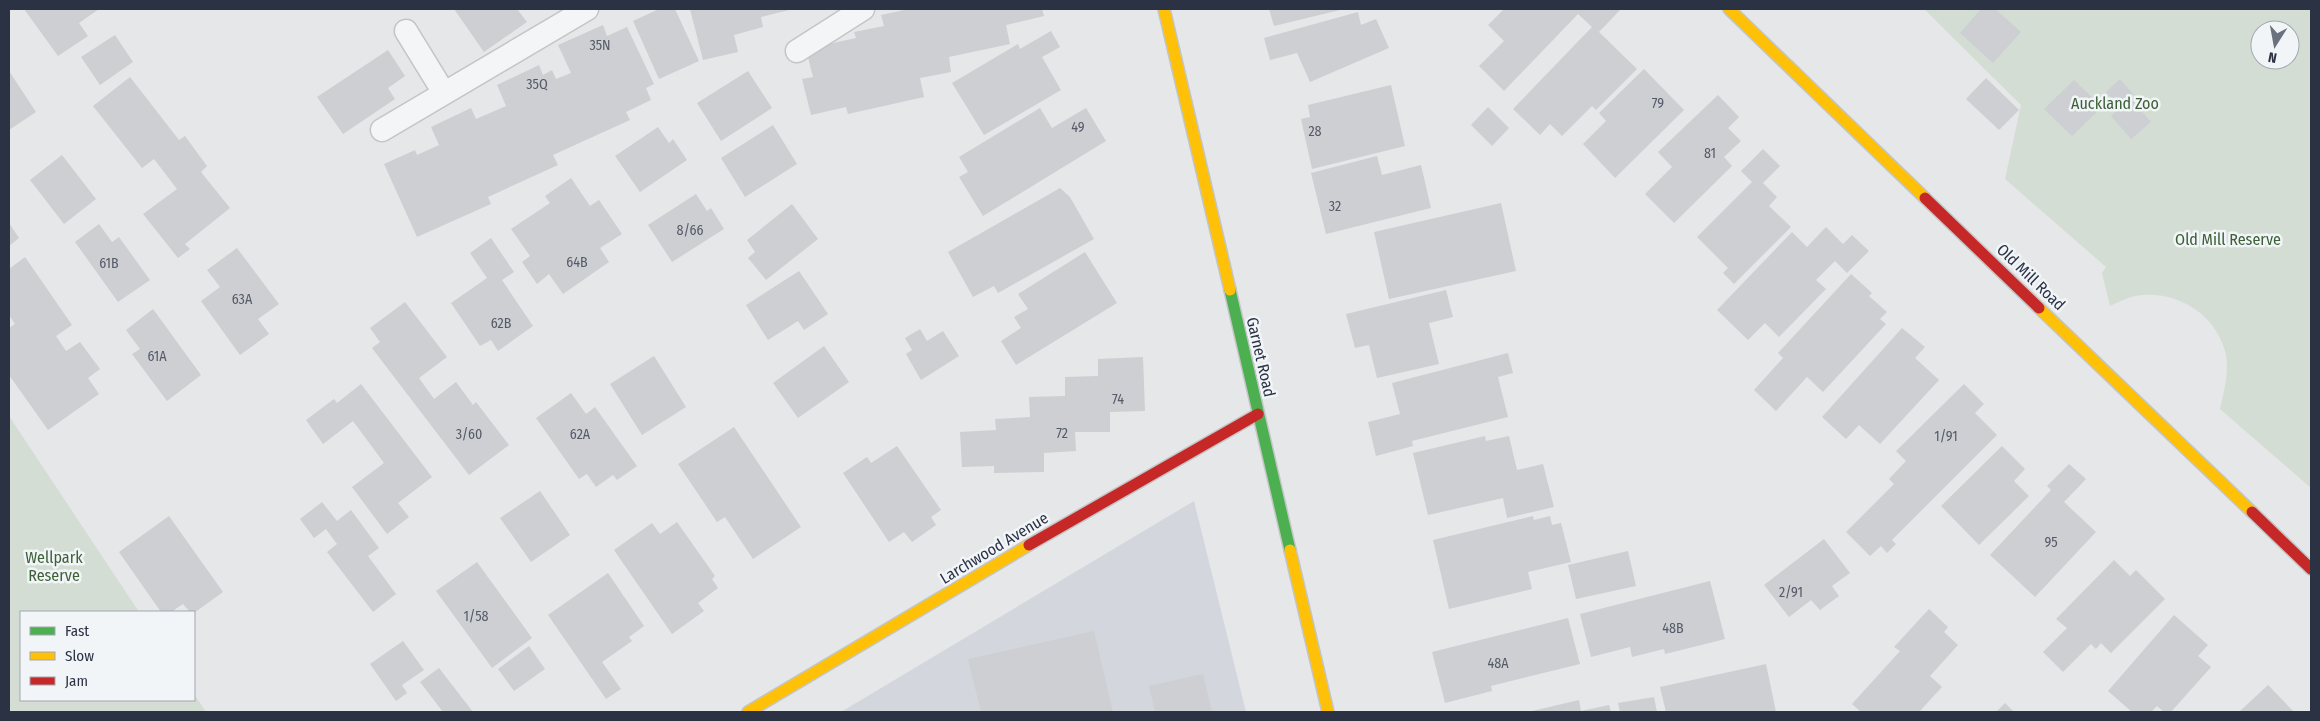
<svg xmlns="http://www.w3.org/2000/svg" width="2320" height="721" viewBox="0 0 2320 721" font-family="'Fira Sans Condensed',sans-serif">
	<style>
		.built { fill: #d3d6dc }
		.green { fill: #d4ddd4; fill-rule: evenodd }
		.building { fill: #cdcfd2 }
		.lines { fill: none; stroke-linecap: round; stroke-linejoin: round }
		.lane-casing { stroke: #c3c5c7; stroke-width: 25 }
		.fast-casing { stroke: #c3c5c7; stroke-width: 14 }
		.slow-casing { stroke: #c3c5c7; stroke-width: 14 }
		.jam-casing { stroke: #c3c5c7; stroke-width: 14 }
		.lane { stroke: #f4f5f6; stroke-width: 22 }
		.fast { stroke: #4caf50; stroke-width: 11 }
		.slow { stroke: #ffc107; stroke-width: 11 }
		.jam { stroke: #c62828; stroke-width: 11 }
		.labels { text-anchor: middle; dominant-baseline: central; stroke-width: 5; stroke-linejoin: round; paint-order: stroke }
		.number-label { font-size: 14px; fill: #545a68 }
		.park-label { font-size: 16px; fill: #3d6037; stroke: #f2f5f8 }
		.street-label { font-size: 16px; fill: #2a3244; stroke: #f2f5f8 }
	</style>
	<rect width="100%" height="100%" fill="#e5e7e9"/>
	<!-- built -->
	<path class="built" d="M1194,501L1246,712H841L1055,584Z"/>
	<!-- green -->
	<g class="green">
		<path d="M1924,9H2311V488L2220,409C2224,392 2229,373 2226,355C2217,314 2176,289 2135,296C2127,298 2118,302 2110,306L2102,273L2106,267L2005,179L2021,105ZM2260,30H2290V60H2260Z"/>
		<path d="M9,416L139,612H21V700H194V694L206,712H9Z"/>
	</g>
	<!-- building -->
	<g class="building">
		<path d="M24,9H99L79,23L88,36L58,56Z"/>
		<path d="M454,9H517L527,22L484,52Z"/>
		<path d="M659,9H675L699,61L659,79L633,21Z"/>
		<path d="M690,9H793L761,17L763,27L734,35L738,52L703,60Z"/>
		<path d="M909,9H1042L1044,16L1006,25L1010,44L949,57L951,72L920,78L924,97L848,114L846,107L811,115L802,79L813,77L806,49L856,38L854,32L884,26L881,15Z"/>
		<path d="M1269,9H1344L1274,26Z"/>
		<path d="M1504,9H1621L1599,32L1637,69L1596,110L1592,106L1562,136L1550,124L1540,135L1513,109L1592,27L1578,14L1504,91L1479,66L1504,41L1488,25Z"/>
		<path d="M1981,9H1995L2021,32L1993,63L1960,33Z"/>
		<path d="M1358,12L1361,25L1376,19L1389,48L1310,82L1297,53L1270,60L1264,38Z"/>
		<path d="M603,25L607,36L627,27L654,84L646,88L651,100L626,112L630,120L553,155L558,165L488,197L491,204L417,237L384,164L415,150L417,155L439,145L431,127L471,108L476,119L506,106L497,85L539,65L543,75L552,70L556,79L571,73L558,45Z"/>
		<path d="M1051,31L1060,47L1042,57L1061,90L984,135L952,83L1018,44L1020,49Z"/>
		<path d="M115,35L133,62L100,85L81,57Z"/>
		<path d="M388,50L405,76L388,88L395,99L343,134L317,97Z"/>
		<path d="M1644,69L1684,110L1615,178L1583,144L1606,121L1599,113Z"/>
		<path d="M9,71L36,112L9,130Z"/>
		<path d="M748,71L772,108L721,141L697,103Z"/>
		<path d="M130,77L179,140L185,136L207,166L201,172L230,208L185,244L190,249L178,258L143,214L177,189L154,159L142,168L93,106Z"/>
		<path d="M1986,78L2019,110L1999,130L1966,99Z"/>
		<path d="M2120,79L2133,94L2129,97L2151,122L2131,139L2111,116L2120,108L2106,92Z"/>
		<path d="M2074,80L2102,107L2072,136L2044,109Z"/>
		<path d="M1391,85L1405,146L1312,169L1301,119L1310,117L1308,105Z"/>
		<path d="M1718,95L1739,117L1728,128L1741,141L1724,157L1732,166L1674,223L1645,194L1672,167L1658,152Z"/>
		<path d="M1488,107L1509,128L1492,146L1471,125Z"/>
		<path d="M1040,108L1052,128L1086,108L1106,141L983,216L959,177L968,172L959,157Z"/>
		<path d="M773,125L797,164L745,197L721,158Z"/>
		<path d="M658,127L669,143L673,139L687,160L640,192L615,156Z"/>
		<path d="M1763,149L1780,166L1763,183L1777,197L1769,206L1791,227L1734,284L1723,273L1728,268L1697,237L1752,182L1741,171Z"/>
		<path d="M62,155L96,199L64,224L30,180Z"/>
		<path d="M1377,156L1382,175L1421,165L1431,208L1326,234L1311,173Z"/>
		<path d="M571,178L590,206L599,200L622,234L600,248L609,262L563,294L549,274L537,284L522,262L530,256L511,229L550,203L545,196Z"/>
		<path d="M1060,188L1070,197L1094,239L998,293L994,286L973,297L948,252Z"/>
		<path d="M696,194L707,211L711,208L724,229L672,262L648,225Z"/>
		<path d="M1501,203L1516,271L1389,299L1374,232Z"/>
		<path d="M792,204L818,239L766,280L748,258L755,252L747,240Z"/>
		<path d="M9,223L19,238L9,246Z"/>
		<path d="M99,224L112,242L119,237L150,280L118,302L75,242Z"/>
		<path d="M1826,227L1843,244L1852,235L1869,251L1847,273L1835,261L1816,280L1826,289L1779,337L1765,323L1748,340L1717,310L1792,232L1807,247Z"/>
		<path d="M491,238L514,272L502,280L533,326L498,351L491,340L480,346L451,303L487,278L470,253Z"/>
		<path d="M237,248L279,304L258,319L269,334L240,355L201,301L220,287L207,270Z"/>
		<path d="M1085,252L1117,303L1016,365L1001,341L1021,328L1014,317L1028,309L1018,294Z"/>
		<path d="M25,257L72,325L56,336L66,351L80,342L100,369L88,378L99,394L48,430L9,375V328L15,324L9,315V269Z"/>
		<path d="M799,271L828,314L804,330L798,321L768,340L746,305Z"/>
		<path d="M1851,274L1872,293L1869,296L1887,312L1880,319L1886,324L1823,392L1807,377L1776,411L1754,390L1783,358L1778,353Z"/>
		<path d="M1446,290L1453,317L1429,323L1439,364L1377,378L1369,345L1355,348L1346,314Z"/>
		<path d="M405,302L447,357L419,378L434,399L456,382L473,405L476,402L509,445L469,475L372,348L380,342L370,328Z"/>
		<path d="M153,309L201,375L167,401L132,354L140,349L126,330Z"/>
		<path d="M1902,328L1925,347L1915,358L1939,380L1880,444L1859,425L1846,439L1822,417Z"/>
		<path d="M920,329L927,341L943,331L959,356L921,380L906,354L912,350L905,338Z"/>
		<path d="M824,346L849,382L798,418L773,383Z"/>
		<path d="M1508,353L1513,373L1498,377L1508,417L1412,441L1413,446L1376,456L1368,422L1400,414L1392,383Z"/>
		<path d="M654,356L686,407L642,435L610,384Z"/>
		<path d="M1143,357L1145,411L1110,412V432H1075L1076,451L1044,453V472L994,473V466L962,467L960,432L996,430L995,419L1030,417L1029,397L1065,396V377L1098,376V359Z"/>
		<path d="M361,384L432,477L398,503L409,517L387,534L352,487L384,463L353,421L323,444L306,420L334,399L337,403Z"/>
		<path d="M1964,384L1984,404L1975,413L1997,435L1892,540L1896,544L1887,553L1881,546L1870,556L1846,532L1894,484L1889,479L1906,461L1896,451Z"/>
		<path d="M571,393L586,414L595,407L637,466L617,480L613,475L596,487L587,474L579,479L536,418Z"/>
		<path d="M734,427L801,527L753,559L725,517L717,522L678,464Z"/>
		<path d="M1485,436L1486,441L1509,436L1517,470L1543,464L1554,507L1507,518L1503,498L1428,515L1413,453Z"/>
		<path d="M897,446L941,510L931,517L936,525L912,542L904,532L889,542L843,473L867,457L871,463Z"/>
		<path d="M2002,446L2025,469L2014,481L2029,496L1979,545L1941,506Z"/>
		<path d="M2069,464L2086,479L2064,502L2096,532L2035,597L1990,555L2051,490L2047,486Z"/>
		<path d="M540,491L570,535L531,562L500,518Z"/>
		<path d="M322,502L337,521L351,510L379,548L368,556L396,594L373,612L327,552L337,544L326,529L314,538L300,519Z"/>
		<path d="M169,516L223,592L194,613L190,612L183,604L171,612H161L119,552Z"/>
		<path d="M1533,516L1534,520L1550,516L1552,525L1561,523L1571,562L1528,572L1532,589L1449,609L1433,540Z"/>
		<path d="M677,522L715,576L712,579L718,588L698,603L704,611L672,634L614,550L652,523L660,534Z"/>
		<path d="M1824,539L1850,573L1832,586L1839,596L1820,610L1811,600L1789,617L1764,585Z"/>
		<path d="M1628,551L1636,586L1576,599L1568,565Z"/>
		<path d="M2114,560L2130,576L2136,570L2165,599L2111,653L2101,643L2096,649L2091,644L2063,672L2043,652L2067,628L2056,619Z"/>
		<path d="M477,562L532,638L492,668L436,591Z"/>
		<path d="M608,573L644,626L629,637L632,641L602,662L621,689L606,699L548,615Z"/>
		<path d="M1710,581L1725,639L1665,654L1664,649L1632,657L1630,647L1591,657L1580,614Z"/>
		<path d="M1929,609L1948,627L1944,632L1958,645L1930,676L1942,687L1919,712H1861L1852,704L1900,651L1894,647Z"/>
		<path d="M2174,615L2208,645L2198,656L2211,667L2171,712H2164L2157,706L2151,712H2132L2108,691Z"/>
		<path d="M1568,618L1580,664L1491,686L1492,691L1445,703L1432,652Z"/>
		<path d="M1094,631L1113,712H981L968,659Z"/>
		<path d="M403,641L424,670L402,685L407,693L396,701L370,664Z"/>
		<path d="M529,646L545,669L514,691L498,669Z"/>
		<path d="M1766,664L1776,712H1666L1660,687Z"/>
		<path d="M439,668L473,712H443L420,682Z"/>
		<path d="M1203,674L1212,712H1155L1149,686Z"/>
		<path d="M2268,685L2294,712H2239Z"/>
		<path d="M1654,697L1657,712H1620L1618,703Z"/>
		<path d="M1579,700L1581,711L1609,705L1611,712H1528Z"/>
		<path d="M2005,703L2014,712H1996Z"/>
	</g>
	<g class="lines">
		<defs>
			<g id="lane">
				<path d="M406,31L444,93"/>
				<path d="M797,51L863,9"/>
				<path d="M382,130L587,9"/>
			</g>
			<path id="fast" d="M1230,290L1290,550"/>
			<g id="slow">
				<path d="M1164,9L1230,290"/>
				<path d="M1729,9L1925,198"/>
				<path d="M2039,308L2252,512"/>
				<path d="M1290,550L1328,712"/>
				<path d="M748,712L1029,545"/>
			</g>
			<g id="jam">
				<path d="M1925,198L2039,308"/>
				<path d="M2252,512L2311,569"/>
				<path d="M1029,545L1258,414"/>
			</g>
		</defs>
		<!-- lane casing -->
		<use href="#lane" class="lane-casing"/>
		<!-- fast casing -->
		<use href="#fast" class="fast-casing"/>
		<!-- slow casing -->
		<use href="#slow" class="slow-casing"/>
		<!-- jam casing -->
		<use href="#jam" class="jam-casing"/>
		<!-- lane -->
		<use href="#lane" class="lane"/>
		<!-- fast -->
		<use href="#fast" class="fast"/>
		<!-- slow -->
		<use href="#slow" class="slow"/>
		<!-- jam -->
		<use href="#jam" class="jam"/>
	</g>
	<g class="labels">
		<!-- number labels -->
		<g class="number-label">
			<text x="600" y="45">35N</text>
			<text x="537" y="84">35Q</text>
			<text x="1658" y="103">79</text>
			<text x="1078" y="127">49</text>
			<text x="1315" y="131">28</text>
			<text x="1710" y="153">81</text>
			<text x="1335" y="206">32</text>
			<text x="690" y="230">8/66</text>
			<text x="577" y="262">64B</text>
			<text x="109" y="263">61B</text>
			<text x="242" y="299">63A</text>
			<text x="501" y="323">62B</text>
			<text x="157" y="356">61A</text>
			<text x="1118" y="399">74</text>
			<text x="1062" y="433">72</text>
			<text x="469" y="434">3/60</text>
			<text x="580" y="434">62A</text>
			<text x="1946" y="436">1/91</text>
			<text x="2051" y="542">95</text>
			<text x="1791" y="592">2/91</text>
			<text x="476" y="616">1/58</text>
			<text x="1673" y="628">48B</text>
			<text x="1498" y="663">48A</text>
		</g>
		<!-- park labels -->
		<g class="park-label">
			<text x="2115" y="103">Auckland Zoo</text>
			<text x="2228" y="239">Old Mill Reserve</text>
			<text x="54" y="557">Wellpark<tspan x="54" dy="18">Reserve</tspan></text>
		</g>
		<!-- street labels -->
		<g class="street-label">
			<text transform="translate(2031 277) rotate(44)">Old Mill Road</text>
			<text transform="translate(1261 357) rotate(77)">Garnet Road</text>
			<text transform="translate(994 548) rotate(-31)">Larchwood Avenue</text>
		</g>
	</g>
	<!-- border -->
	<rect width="2320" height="721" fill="none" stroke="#2a3244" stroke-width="20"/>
	<!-- legend -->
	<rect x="20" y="611" width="175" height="90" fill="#f2f5f8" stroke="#a2a7b0"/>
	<rect x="30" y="627" width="25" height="8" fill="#4caf50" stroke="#a2a7b0"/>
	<text x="65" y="636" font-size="15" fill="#2a3244">Fast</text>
	<rect x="30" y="652" width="25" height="8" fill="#ffc107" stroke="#a2a7b0"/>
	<text x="65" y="661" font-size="15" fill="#2a3244">Slow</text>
	<rect x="30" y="677" width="25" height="8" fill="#c62828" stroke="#a2a7b0"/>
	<text x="65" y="686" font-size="15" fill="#2a3244">Jam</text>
	<!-- north arrow -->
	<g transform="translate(2275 45) rotate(191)"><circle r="24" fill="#f2f5f8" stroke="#a2a7b0"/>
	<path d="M0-4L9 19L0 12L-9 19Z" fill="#6b717e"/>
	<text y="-8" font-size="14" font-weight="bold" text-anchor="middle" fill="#2a3244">N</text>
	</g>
</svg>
